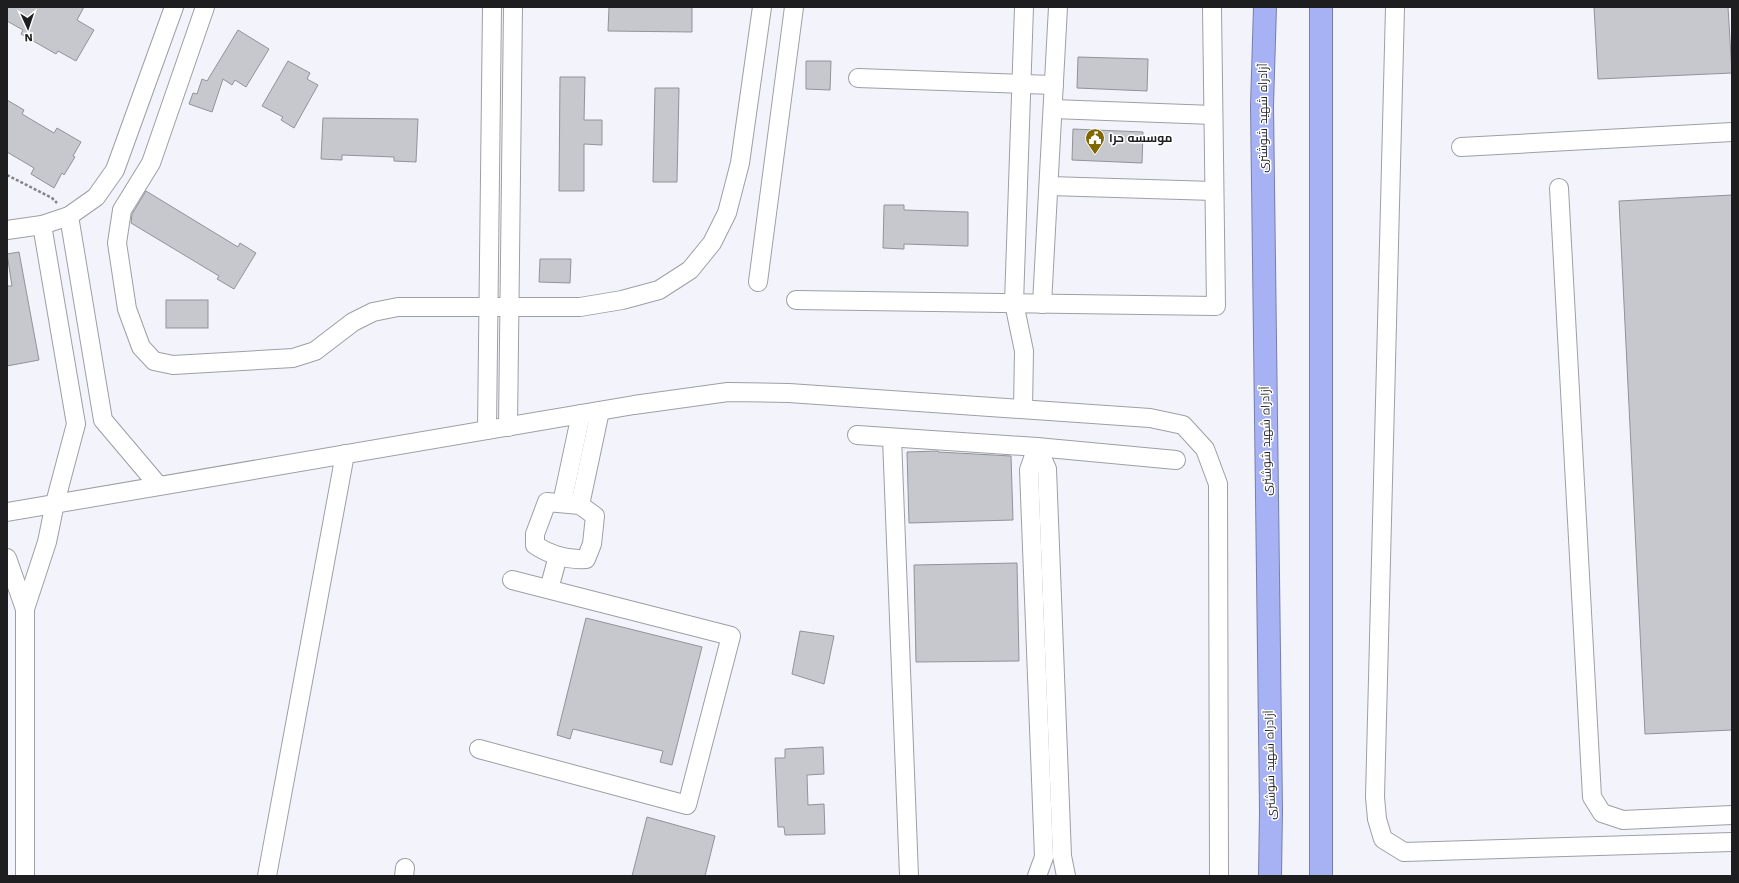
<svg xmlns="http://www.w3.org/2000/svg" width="1739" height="883" viewBox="0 0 1739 883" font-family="'Work Sans',Cairo,sans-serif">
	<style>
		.building { fill: #c6c8ce; stroke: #92939a }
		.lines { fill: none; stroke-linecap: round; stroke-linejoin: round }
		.minor-casing { stroke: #9e9fa5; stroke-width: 20 }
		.highway-casing { stroke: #777eab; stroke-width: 24 }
		.path { stroke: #838388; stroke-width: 2.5; stroke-dasharray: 3 2; stroke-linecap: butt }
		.minor { stroke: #fff; stroke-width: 18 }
		.highway { stroke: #a7b2f5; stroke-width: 22 }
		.labels { text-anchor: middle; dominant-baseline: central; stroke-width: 3; stroke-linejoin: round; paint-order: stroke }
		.street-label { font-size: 12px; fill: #1e1e21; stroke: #fff }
		.poi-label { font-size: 12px; font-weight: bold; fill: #1e1e21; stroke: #fff; text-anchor: start }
	</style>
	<rect width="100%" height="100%" fill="#f3f4fb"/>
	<!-- building -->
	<g class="building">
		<path d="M7,7H84L77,20L94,30L76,61L58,51L56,54L21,34L23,30L7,21Z"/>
		<path d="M609,7H692V32L608,31Z"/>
		<path d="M1594,7H1728L1732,73L1598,79Z"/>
		<path d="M238,30L269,49L246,87L235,80L232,85L223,79L212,112L189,104L193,93L197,94L202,79L207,81Z"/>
		<path d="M1078,57L1148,59L1147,91L1077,88Z"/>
		<path d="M288,61L310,73L307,79L318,85L294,128L281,120L283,117L262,106Z"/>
		<path d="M806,61H831L830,90L806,89Z"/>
		<path d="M560,77H585L584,120H602V145L584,144V191H559Z"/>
		<path d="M655,88H679L677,182H653Z"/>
		<path d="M7,100L24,110L22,114L54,133L57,128L81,142L73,156L75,157L64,175L62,173L54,188L31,174L34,168L7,152Z"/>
		<path d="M323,118L418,119L416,162L394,161V157L342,155V160L321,159Z"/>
		<path d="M1073,129L1143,132L1142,163L1072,160Z"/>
		<path d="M146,191L238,247L240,243L256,253L234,289L217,279L219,276L131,223L132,214Z"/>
		<path d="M1732,195V730L1645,734L1619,201Z"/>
		<path d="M884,205H904V210L968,212V246L904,244V249L883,248Z"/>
		<path d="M19,252L39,360L7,366V286H12L7,254Z"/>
		<path d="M540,259H571L570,283L539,282Z"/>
		<rect x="166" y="300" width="42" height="28"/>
		<path d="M938,451V452L1011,456L1013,520L909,523L907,452Z"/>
		<path d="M1017,563L1019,661L916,662L914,565Z"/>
		<path d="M586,618L702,647L672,765L660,762L663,751L573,729L570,739L557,735Z"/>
		<path d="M800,631L834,636L824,684L792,674Z"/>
		<path d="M823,747L824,774L807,775L808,805L824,804L825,834L785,835L784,827H778L775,758H785V749Z"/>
		<path d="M647,817L715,836L705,876H632Z"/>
	</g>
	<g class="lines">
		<defs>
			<g id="minor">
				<path d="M205,7L151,163L122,210L117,243L127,309L141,347L154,361L173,365L293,358L315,351L353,322L373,312L398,307H580L622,300L659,290L690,270L712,243L727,213L740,163L762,7"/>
				<path d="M1395,7L1375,797L1377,819L1383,839L1404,852L1732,842"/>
				<path d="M858,78L1054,85"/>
				<path d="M1053,109L1213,115"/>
				<path d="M1461,147L1732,132"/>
				<path d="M1049,186L1214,191"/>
				<path d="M1559,188L1592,797L1602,813L1623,820L1732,815"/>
				<path d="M69,216L103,420L158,485"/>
				<path d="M7,230L42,225L69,216L96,197L115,170L174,7"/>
				<path d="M758,282L794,7"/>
				<path d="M796,300L1216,306L1212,7"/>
				<path d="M1042,304L1058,7"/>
				<path d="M1023,409L1024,351L1014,303L1024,7"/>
				<path d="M508,427L513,7"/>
				<path d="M487,430L492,7"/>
				<path d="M857,435L1037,447L1176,460"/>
				<path d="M892,438L909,876"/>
				<path d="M1037,447L1047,469L1062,856L1066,876"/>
				<path d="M1037,447L1029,470L1044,857L1037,876"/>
				<path d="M547,502L580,505L595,516L592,544L586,559C567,560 550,555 535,545V534Z"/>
				<path d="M562,503L581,414"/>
				<path d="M580,505L600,411"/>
				<path d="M7,512L634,405L728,392L789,393L1150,418L1183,425L1205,449L1218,484L1219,876"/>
				<path d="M7,558L25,609"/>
				<path d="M549,589L558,556"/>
				<path d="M479,749L687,805L731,636L512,580"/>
				<path d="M25,876V609L47,542L55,503L76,424L42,225"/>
				<path d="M267,876L345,454"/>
				<path d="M404,876L405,868"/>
			</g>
			<g id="highway">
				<path d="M1265,7L1262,105L1271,810L1270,876"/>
				<path d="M1321,876V7"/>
			</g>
		</defs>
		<!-- minor casing -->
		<use href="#minor" class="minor-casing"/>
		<!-- highway casing -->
		<use href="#highway" class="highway-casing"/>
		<!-- path -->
		<path class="path" d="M7,175L52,198L57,203"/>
		<!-- minor -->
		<use href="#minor" class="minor"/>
		<!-- highway -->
		<use href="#highway" class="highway"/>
	</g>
	<!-- icons -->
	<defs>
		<symbol id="civic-pin" viewBox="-11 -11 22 30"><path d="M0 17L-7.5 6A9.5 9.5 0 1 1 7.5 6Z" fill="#7f6800" stroke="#fff"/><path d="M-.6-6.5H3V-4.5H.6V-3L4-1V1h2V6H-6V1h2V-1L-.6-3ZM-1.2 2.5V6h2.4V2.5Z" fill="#fff"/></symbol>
	</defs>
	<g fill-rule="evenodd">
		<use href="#civic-pin" x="1084" y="127" width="22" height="30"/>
	</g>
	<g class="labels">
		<!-- street labels -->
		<g class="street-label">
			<text transform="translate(1263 118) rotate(-90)">آزادراه شهید شوشتری</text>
			<text transform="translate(1266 441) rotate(-91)">آزادراه شهید شوشتری</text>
			<text transform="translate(1270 765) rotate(-91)">آزادراه شهید شوشتری</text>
		</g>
		<!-- poi labels -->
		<g class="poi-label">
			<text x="1109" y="138">موسسه حرا</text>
		</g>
	</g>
	<!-- border -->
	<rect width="1739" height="883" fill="none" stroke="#1e1e21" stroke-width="16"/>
	<!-- north arrow -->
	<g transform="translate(28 28) rotate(177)" stroke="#ffffff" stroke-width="3" paint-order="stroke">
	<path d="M0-3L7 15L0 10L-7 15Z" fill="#1e1e21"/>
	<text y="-6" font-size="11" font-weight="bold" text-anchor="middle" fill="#1e1e21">N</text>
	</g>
</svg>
